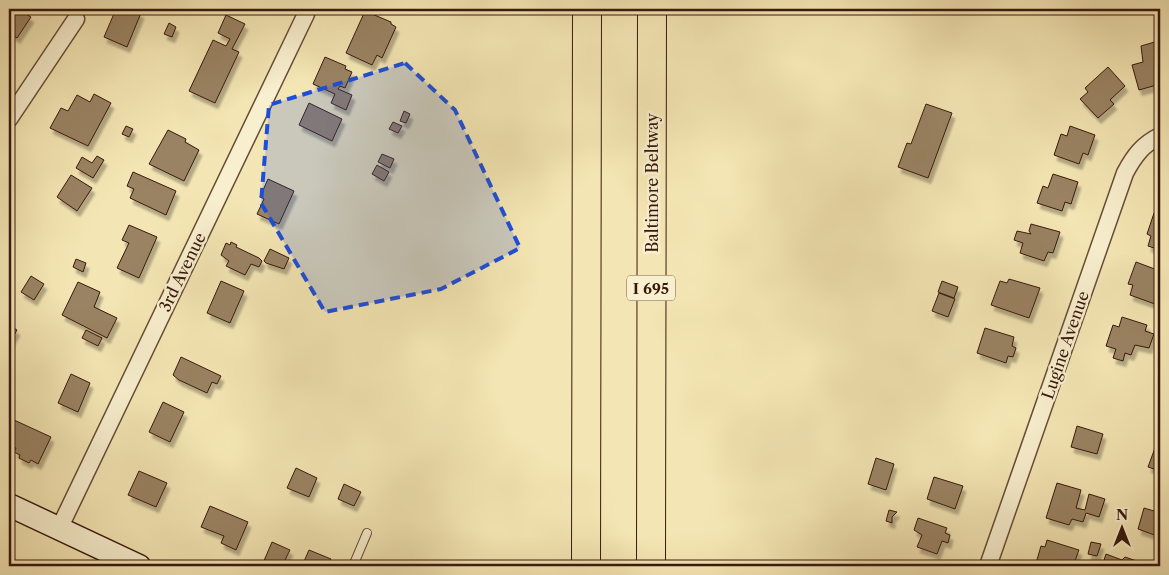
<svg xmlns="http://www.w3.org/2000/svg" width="1169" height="575" viewBox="0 0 1169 575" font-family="'Libre Caslon Text',serif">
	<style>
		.building { fill: #9a8363; stroke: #39180c; filter: url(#shadow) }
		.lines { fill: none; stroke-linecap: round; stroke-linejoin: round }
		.service-casing { stroke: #684c36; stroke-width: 10 }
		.minor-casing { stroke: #684c36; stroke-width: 19 }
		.secondary-casing { stroke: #39180c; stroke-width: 25 }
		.motorway-casing { stroke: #39180c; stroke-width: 30 }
		.service { stroke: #f8efce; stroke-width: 8 }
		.minor { stroke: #f8efce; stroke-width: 16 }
		.secondary { stroke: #f8efce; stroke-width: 22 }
		.motorway { stroke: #f4e6b4; stroke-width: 28 }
		.marked { fill: #1d4ed8; fill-opacity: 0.2; stroke: #1d4ed8; stroke-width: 4; stroke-dasharray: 10 6; stroke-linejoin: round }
		.labels { text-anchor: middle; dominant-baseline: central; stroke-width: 5; stroke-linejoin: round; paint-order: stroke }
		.shield { fill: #f8efce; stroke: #725846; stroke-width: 1 }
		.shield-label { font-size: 15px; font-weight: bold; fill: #39180c }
		.street-label { font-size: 16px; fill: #39180c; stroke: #f8efce }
	</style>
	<defs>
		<filter id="shadow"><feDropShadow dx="3" dy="5.5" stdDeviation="1" flood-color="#0004"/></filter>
	</defs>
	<rect width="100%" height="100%" fill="#f4e6b4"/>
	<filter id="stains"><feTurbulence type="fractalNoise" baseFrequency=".004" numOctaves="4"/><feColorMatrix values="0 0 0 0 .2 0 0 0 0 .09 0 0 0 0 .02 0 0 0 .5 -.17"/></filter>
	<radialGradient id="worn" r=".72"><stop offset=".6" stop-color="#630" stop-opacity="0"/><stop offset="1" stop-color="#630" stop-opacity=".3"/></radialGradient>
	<!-- building -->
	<g class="building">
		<path d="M9,9H18L31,17L17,38L9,32Z"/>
		<path d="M116,9H131L141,13L127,47L104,37Z"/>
		<path d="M365,11L391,22V24L396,27L382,58L377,55L372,65L346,53Z"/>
		<path d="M226,15L245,24L232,49L239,52L215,103L189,91L213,40L226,46L230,39L218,33Z"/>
		<path d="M169,23L176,27L172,37L164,34Z"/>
		<path d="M1158,41L1160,49V84L1139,90L1132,65L1143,62L1141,46Z"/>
		<path d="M325,57L346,66L345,69L352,72L345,88L340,86L338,89L352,95L346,110L331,103L335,94L313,84Z"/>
		<path d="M1108,67L1125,86L1110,100L1114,104L1098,118L1080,99L1088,92L1085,88Z"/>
		<path d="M94,94L111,103L88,146L50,128L61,108L68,111L77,95L90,102Z"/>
		<path d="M309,103L342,119L332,141L299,125Z"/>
		<path d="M926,104L952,113L928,178L898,167L907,143L911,144Z"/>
		<path d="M404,111L410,114L406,123L400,121Z"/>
		<path d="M393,122L402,126L398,133L389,129Z"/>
		<path d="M126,126L133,129L129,137L122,134Z"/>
		<path d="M1070,126L1095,135L1088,155L1083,153L1079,164L1054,155L1061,134L1067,136Z"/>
		<path d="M168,130L186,139L185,142L199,150L184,181L149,164Z"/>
		<path d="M382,154L394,159L390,168L378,162Z"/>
		<path d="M97,156L104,160L93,178L76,168L82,157L92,163Z"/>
		<path d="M377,165L389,172L384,181L372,174Z"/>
		<path d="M133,172L176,191L166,215L130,198L134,189L127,186Z"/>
		<path d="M1053,174L1078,182L1071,204L1065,202L1062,211L1037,203L1043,186L1048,188Z"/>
		<path d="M71,175L92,188L77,211L57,197Z"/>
		<path d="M268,179L294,191L279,224L257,214L264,199L260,197Z"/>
		<path d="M1154,213L1160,215V250L1148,246L1151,236L1147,234Z"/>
		<path d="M1031,224L1060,232L1053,253L1048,252L1044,261L1020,253L1023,243L1014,240L1017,231L1031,234L1029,231Z"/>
		<path d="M129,225L157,237L139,278L117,268L129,243L122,240Z"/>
		<path d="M231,242L237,245L236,247L259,258L262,261L259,267L251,264L245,275L226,266L229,261L221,255L226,243L230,245Z"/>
		<path d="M270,249L289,258L284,269L266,263L264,261Z"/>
		<path d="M76,259L86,263L83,272L73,267Z"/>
		<path d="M1136,262L1160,271L1157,281L1160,283V289L1155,304L1130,295L1133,285L1128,284Z"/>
		<path d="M31,276L44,284L34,300L21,292Z"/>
		<path d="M1009,279L1040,288L1029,318L991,305L1000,281L1007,283Z"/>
		<path d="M221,281L244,291L230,323L207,313Z"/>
		<path d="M942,281L958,287L954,298L938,292Z"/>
		<path d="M78,282L100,292L94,307L117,318L107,338L62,315Z"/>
		<path d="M939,293L955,299L948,317L932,311Z"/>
		<path d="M1122,317L1147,325L1145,331L1154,334L1149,348L1135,345L1131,355L1125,353L1123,361L1113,358L1116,349L1106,346L1113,325L1119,327Z"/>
		<path d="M9,325L17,330L9,344Z"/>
		<path d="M985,328L1014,337L1012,346L1016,348L1013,357L1008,356L1006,363L977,353Z"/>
		<path d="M86,330L102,338L98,346L82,338Z"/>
		<path d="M181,357L221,376L217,384L212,382L207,393L179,380L173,375Z"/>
		<path d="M71,374L90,383L78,412L58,403Z"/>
		<path d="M163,402L184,412L170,442L149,432Z"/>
		<path d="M14,420L51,437L38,464L31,460L29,463L19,458L20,455L14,452L16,448L9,445L14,435L9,433Z"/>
		<path d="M1077,426L1103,434L1097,454L1071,447Z"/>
		<path d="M1155,448L1160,450V471L1148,467Z"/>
		<path d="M876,458L894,464L886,490L868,484Z"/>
		<path d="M296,468L317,478L309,497L287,488Z"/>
		<path d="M139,471L167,483L156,507L128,495Z"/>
		<path d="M934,477L963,486L955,509L927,499Z"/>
		<path d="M1057,483L1081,490L1076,508L1085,510L1089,494L1105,499L1099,517L1086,513L1083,522L1072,519L1069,525L1046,518Z"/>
		<path d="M344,484L361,492L354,506L338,499Z"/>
		<path d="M210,506L248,522L236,550L221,543L224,536L201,527Z"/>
		<path d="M1156,507L1160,508V537L1138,529L1144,508L1154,511Z"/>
		<path d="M889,510L897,512L892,517V523L886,521Z"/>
		<path d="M918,518L947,528L945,533L950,535L948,543L942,541L937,554L917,547L922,535L914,530Z"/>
		<path d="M1047,540L1079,550L1073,566H1047L1036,563L1041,546L1045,547Z"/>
		<path d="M272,542L290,550L282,566H270L263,563Z"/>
		<path d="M1091,542L1101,544L1097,556L1088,554Z"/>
		<path d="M309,550L331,559L328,566H302Z"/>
		<path d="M1106,554L1122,560L1125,557L1151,566H1102Z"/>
	</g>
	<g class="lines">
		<defs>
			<path id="service" d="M353,566L367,533"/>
			<g id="minor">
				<path d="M9,119L76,19"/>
				<path d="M59,529L306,14"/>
				<path d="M988,566L1125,173C1134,156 1143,144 1160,136"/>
			</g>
			<path id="secondary" d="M9,505L139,566"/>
			<g id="motorway">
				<path d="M586,566L587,9"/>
				<path d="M651,566L652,9"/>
			</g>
		</defs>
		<!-- service casing -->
		<use href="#service" class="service-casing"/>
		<!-- minor casing -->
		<use href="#minor" class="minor-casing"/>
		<!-- secondary casing -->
		<use href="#secondary" class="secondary-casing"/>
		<!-- motorway casing -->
		<use href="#motorway" class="motorway-casing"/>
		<!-- service -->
		<use href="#service" class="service"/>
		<!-- minor -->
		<use href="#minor" class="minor"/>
		<!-- secondary -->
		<use href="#secondary" class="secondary"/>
		<!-- motorway -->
		<use href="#motorway" class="motorway"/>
	</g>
	<!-- marked area -->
	<path class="marked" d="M405,63L455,110L520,248L441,289L325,312L261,203L269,105Z"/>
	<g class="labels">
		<!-- shield labels -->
		<rect class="shield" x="627" y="275.5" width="48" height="25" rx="4"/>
		<g class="shield-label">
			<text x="651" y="288">I 695</text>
		</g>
		<!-- street labels -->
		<g class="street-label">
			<text transform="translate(652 183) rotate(-90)">Baltimore Beltway</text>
			<text transform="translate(182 272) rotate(-64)">3rd Avenue</text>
			<text transform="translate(1065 345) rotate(-71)">Lugine Avenue</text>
		</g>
	</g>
	<!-- margin -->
	<rect width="1169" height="575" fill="none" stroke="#f4e6b4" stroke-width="30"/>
	<rect x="10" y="10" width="1149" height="555" fill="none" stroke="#39180c" stroke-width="2.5"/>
	<rect x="15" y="15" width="1139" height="545" fill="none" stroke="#39180c"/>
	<!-- north arrow -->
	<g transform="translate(1122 528)" stroke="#f8efce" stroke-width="4" paint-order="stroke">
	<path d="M0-4L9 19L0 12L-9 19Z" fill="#39180c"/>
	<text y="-8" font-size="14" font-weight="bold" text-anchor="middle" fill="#39180c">N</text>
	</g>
	<rect width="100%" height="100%" filter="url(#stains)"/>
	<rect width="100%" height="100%" fill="url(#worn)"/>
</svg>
